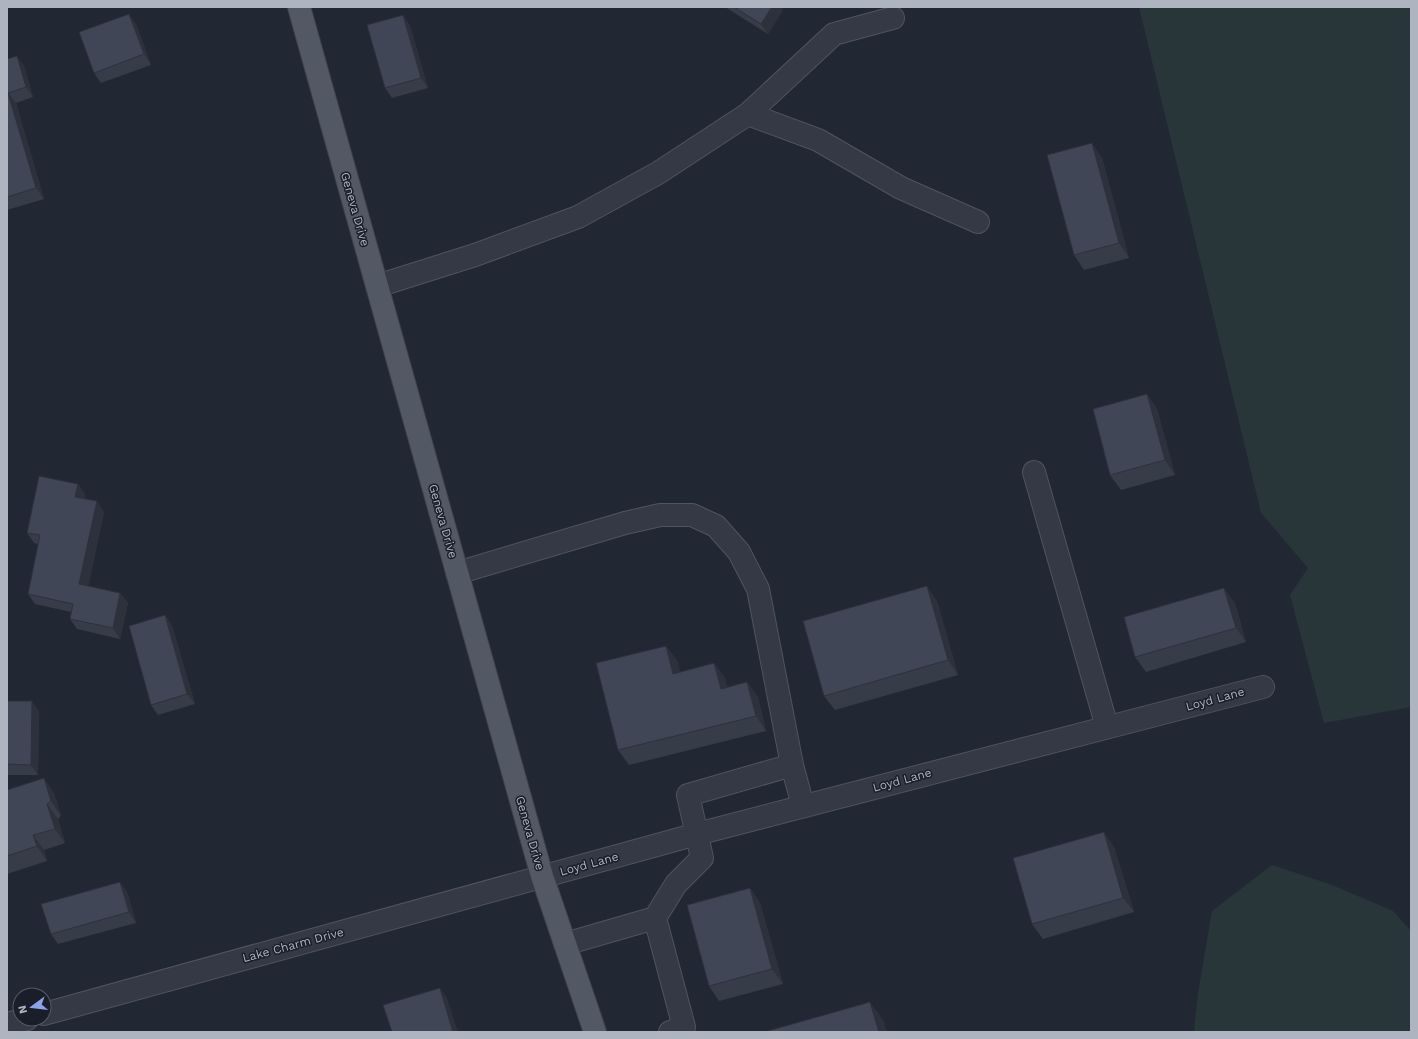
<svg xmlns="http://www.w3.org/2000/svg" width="1418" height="1039" viewBox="0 0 1418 1039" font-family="'Work Sans',sans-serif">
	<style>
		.green { fill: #283639 }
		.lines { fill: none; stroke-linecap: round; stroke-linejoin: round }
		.minor-casing { stroke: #4f545f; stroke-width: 24 }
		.major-casing { stroke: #3e424e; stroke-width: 24 }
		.minor { stroke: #353945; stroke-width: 22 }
		.major { stroke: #535865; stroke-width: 22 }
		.wall { fill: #373c49 }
		.shaded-wall { fill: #2d313c }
		.building { fill: #404655; stroke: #2d313c }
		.labels { text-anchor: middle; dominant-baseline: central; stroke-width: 3; stroke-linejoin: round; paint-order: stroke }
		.street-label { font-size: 12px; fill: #afb4c1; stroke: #1a1e29 }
	</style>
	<rect width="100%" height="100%" fill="#222734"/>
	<!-- green -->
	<g class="green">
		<path d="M1139,7H1411V707L1324,723L1290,595L1308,568L1261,513Z"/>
		<path d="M1272,865L1332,885L1393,911L1411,931V1032H1194L1198,993L1212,911Z"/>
	</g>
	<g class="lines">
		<defs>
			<g id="minor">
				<path d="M748,114L818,140L901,188L978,222"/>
				<path d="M377,286L475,255L578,217L658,173L748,114L834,34L893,18"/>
				<path d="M1034,472L1107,727"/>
				<path d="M457,573L625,523L660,515H692L716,526L739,552L758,589L792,765"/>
				<path d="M655,918L684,1027L670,1032"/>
				<path d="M565,944L655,918L676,884L702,858L688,795L792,765L803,806"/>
				<path d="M44,1014L697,834L1263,687"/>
				<path d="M7,1024L27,1019"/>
			</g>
			<path id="major" d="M299,7L542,876L595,1032"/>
		</defs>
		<!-- minor casing -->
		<use href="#minor" class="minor-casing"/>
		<!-- major casing -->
		<use href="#major" class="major-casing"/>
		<!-- minor -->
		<use href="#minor" class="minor"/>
		<!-- major -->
		<use href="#major" class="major"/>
	</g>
	<!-- wall -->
	<g class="wall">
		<path d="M725,7H781L783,10L768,34Z"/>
		<path d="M403,15L410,26L428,88L392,98L385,88Z"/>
		<path d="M136,24L151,65L101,83L94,73Z"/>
		<path d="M7,59L24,66L33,97L16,103L44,199L7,210Z"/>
		<path d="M1102,158L1129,258L1084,270L1074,255Z"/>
		<path d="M1147,394L1157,409L1175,475L1121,490L1110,475Z"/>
		<path d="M78,484L85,494L84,499L104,512L88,586L120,593L128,603L120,639L77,629L70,619L71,612L35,604L28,594L38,544L34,543L27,533Z"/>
		<path d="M937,601L958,675L835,710L824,696Z"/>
		<path d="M1235,603L1246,642L1146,672L1135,657Z"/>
		<path d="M165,615L172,626L195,704L158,715L151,705Z"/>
		<path d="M677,660L680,672L714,663L725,678L727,687L747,682L758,697L766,731L629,765L618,750Z"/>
		<path d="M7,701L39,711L38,775H7Z"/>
		<path d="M7,790L54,793L61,816L58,819L65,843L44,850L47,861L7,874Z"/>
		<path d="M1114,847L1134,912L1043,939L1032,924Z"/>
		<path d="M120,882L127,892L136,923L58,944L51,934Z"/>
		<path d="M750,888L760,903L783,984L719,1001L709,986Z"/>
	</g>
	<!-- shaded-wall -->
	<g class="shaded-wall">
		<path d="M772,7H781L783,10L768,34L761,24Z"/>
		<path d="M129,14L136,24L151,65L144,54Z"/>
		<path d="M403,15L410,26L428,88L421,78Z"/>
		<path d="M17,56L24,66L33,97L26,87Z"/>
		<path d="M8,93L16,103L44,199L36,188Z"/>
		<path d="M1092,143L1102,158L1129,258L1119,243Z"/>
		<path d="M1147,394L1157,409L1175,475L1165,460Z"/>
		<path d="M78,484L85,494L83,507L75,497Z"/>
		<path d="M97,501L104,512L87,594L79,584Z"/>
		<path d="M927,586L937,601L958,675L948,660Z"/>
		<path d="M1224,588L1235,603L1246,642L1236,628Z"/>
		<path d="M120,593L128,603L120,639L113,628Z"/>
		<path d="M165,615L172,626L195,704L187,694Z"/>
		<path d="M666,646L677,660L684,688L673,674Z"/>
		<path d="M714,663L725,678L731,704L721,689Z"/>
		<path d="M747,682L758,697L766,731L756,716Z"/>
		<path d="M32,701L39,711L38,775L31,765Z"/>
		<path d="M44,778L54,793L61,816L51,801Z"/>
		<path d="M47,804L58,819L65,843L55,829Z"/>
		<path d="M1104,832L1114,847L1134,912L1123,898Z"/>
		<path d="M33,835L44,850L47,861L37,846Z"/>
		<path d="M120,882L127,892L136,923L129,912Z"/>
		<path d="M750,888L760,903L783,984L772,969Z"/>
		<path d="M440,988L447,998L458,1032H453Z"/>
		<path d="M870,1002L884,1021L887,1032H879Z"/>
	</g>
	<!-- building -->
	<g class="building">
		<path d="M734,7H772L761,24Z"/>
		<path d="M129,14L144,54L94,73L79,32Z"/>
		<path d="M403,15L421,78L385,88L367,25Z"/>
		<path d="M17,56L26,87L8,93L36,188L7,197V59Z"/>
		<path d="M1092,143L1119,243L1074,255L1047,155Z"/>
		<path d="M1147,394L1165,460L1110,475L1093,409Z"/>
		<path d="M39,476L78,484L75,497L97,501L79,584L120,593L113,628L70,619L73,604L28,594L40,535L27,533Z"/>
		<path d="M927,586L948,660L824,696L803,621Z"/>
		<path d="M1224,588L1236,628L1135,657L1124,617Z"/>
		<path d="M165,615L187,694L151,705L129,626Z"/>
		<path d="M666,646L673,674L714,663L721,689L747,682L756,716L618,750L596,663Z"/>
		<path d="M7,701H32L31,765L7,764Z"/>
		<path d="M44,778L51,801L47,804L55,829L33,835L37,846L7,856V790Z"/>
		<path d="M1104,832L1123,898L1032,924L1013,858Z"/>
		<path d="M120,882L129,912L51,934L41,904Z"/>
		<path d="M750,888L772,969L709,986L687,905Z"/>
		<path d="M440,988L453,1032H392L383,1005Z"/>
		<path d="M870,1002L879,1032H764Z"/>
	</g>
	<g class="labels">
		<!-- street labels -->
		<g class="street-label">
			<text transform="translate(355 209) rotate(74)">Geneva Drive</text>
			<text transform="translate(443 521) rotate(74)">Geneva Drive</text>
			<text transform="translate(1215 699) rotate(-15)">Loyd Lane</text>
			<text transform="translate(902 780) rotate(-15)">Loyd Lane</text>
			<text transform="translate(530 833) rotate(74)">Geneva Drive</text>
			<text transform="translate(589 864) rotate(-15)">Loyd Lane</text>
			<text transform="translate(293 945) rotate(-15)">Lake Charm Drive</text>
		</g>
	</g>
	<!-- border -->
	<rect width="1418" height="1039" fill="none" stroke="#afb4c1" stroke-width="16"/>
	<!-- north arrow -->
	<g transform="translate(32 1007) rotate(255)"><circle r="19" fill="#1a1e29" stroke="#565a66"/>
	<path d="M0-3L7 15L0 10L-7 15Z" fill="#8ba2eb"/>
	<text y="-6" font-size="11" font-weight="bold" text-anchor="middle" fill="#afb4c1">N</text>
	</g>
</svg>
